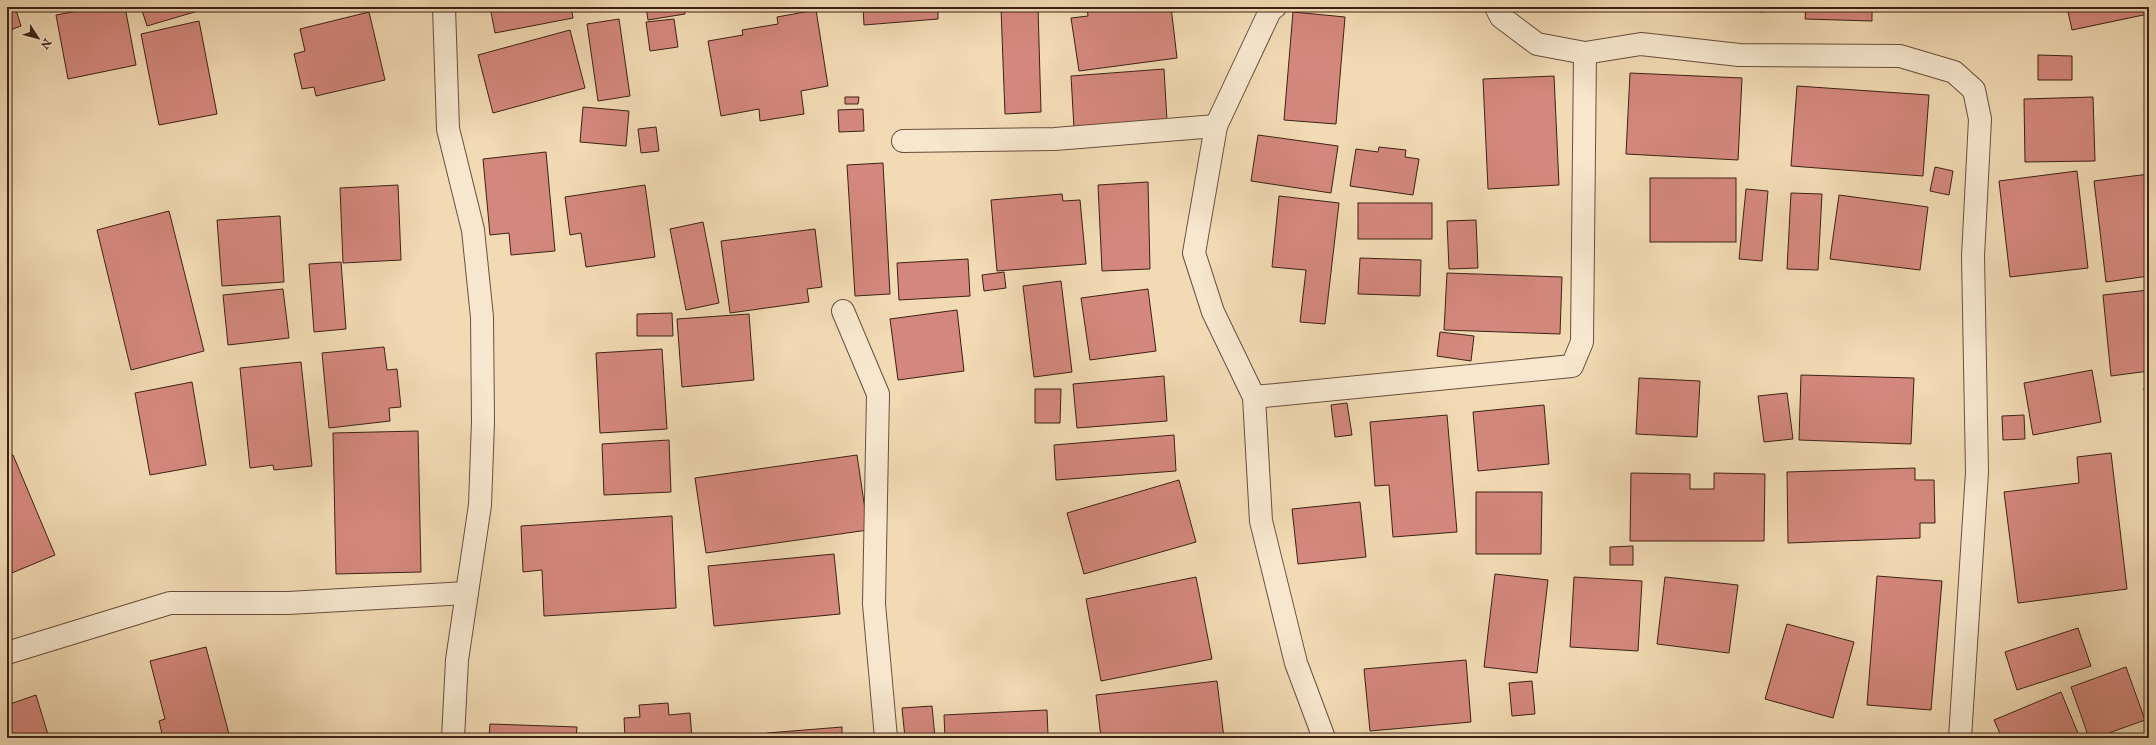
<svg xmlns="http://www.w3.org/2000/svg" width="2156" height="745" viewBox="0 0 2156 745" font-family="'IM FELL English',serif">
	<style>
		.building { fill: #d4887d; stroke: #3d2115 }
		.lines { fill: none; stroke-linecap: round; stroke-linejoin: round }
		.minor-casing { stroke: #6a4f3d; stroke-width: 24 }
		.minor { stroke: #f6e7ce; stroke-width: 22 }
	</style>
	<rect width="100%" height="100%" fill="#f1dab4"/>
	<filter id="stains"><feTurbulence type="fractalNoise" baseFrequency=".005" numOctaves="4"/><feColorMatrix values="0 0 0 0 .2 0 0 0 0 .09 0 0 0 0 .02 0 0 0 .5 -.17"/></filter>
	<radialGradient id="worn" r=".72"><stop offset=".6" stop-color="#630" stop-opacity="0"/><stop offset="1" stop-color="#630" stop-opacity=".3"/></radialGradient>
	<!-- building -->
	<g class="building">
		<path d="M7,7H15L21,26L7,31Z"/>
		<path d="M99,7H125L136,65L68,79L56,15Z"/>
		<path d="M141,7H207L208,8L147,26Z"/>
		<path d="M490,7H571L573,18L495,33Z"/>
		<path d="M587,7H608L589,12Z"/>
		<path d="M646,7H684L685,14L648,20Z"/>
		<path d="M863,7H938V19L864,25Z"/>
		<path d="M1038,7L1041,112L1005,114L1001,9Z"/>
		<path d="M1087,7H1171L1177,58L1079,71L1071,18L1088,16Z"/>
		<path d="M1704,7H1764V12Z"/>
		<path d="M1806,7H1872V21L1805,19Z"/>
		<path d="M2067,7H2147L2148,14L2072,30Z"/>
		<path d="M816,10L828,86L801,91L804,114L760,121L759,109L721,116L708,41L743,35L742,30L778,24L777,17Z"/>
		<path d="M369,12L385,80L316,96L314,87L302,89L294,54L305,51L300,29Z"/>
		<path d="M1293,12L1345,17L1336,124L1284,120Z"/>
		<path d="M619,19L630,96L598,101L587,24Z"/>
		<path d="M674,19L678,47L650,51L646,22Z"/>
		<path d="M199,21L217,114L159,125L141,34Z"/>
		<path d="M570,30L585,88L493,113L478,55Z"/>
		<path d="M2038,55L2072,56V80H2038Z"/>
		<path d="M1164,69L1167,121L1074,128L1071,76Z"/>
		<path d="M1630,73L1742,78L1738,160L1626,154Z"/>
		<path d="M1554,76L1559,185L1488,189L1483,79Z"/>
		<path d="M1797,86L1929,95L1923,176L1791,166Z"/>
		<path d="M845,97H859L858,104H845Z"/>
		<path d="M2093,97L2095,161L2025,162L2024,99Z"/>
		<path d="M583,107L629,111L626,146L580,142Z"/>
		<path d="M863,109L864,131L839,132L838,110Z"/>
		<path d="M656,127L659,151L641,153L638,129Z"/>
		<path d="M1258,135L1338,146L1331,193L1251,181Z"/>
		<path d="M1379,147L1406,150L1405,157L1419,159L1413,195L1350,186L1356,149L1378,152Z"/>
		<path d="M546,152L555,251L511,255L509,233L490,235L483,159Z"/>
		<path d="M883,163L890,294L855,296L847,165Z"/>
		<path d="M1935,167L1953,171L1949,195L1930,191Z"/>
		<path d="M2077,171L2088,268L2010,277L1999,181Z"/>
		<path d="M2149,174V276L2106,282L2094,181Z"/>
		<rect x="1650" y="178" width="86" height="64"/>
		<path d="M1148,182L1150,269L1102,271L1098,185Z"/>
		<path d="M398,185L401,260L343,263L340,188Z"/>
		<path d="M645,185L655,257L586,267L581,233L570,235L565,197Z"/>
		<path d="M1746,189L1768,191L1762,261L1739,259Z"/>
		<path d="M1791,193L1822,194L1818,270L1787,269Z"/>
		<path d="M1062,194L1063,201L1080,200L1086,264L997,271L991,200Z"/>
		<path d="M1839,195L1928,207L1920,270L1830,259Z"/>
		<path d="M1279,196L1339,203L1325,324L1300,322L1306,270L1272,267Z"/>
		<rect x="1358" y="203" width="74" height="36"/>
		<path d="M169,211L204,351L131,370L97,230Z"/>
		<path d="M280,216L284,282L222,286L217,220Z"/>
		<path d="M1476,220L1478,268L1449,269L1447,221Z"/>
		<path d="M703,222L719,303L686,310L670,229Z"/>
		<path d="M815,229L822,287L807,289L809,302L730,313L721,241Z"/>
		<path d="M1360,258L1421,260L1420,296L1358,294Z"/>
		<path d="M968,259L970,296L899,300L897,263Z"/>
		<path d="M341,262L346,329L314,332L309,264Z"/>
		<path d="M1004,272L1006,288L984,291L982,275Z"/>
		<path d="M1447,273L1562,277L1560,334L1444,330Z"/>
		<path d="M1061,281L1072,372L1034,377L1023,286Z"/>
		<path d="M283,289L289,338L228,345L223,295Z"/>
		<path d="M1148,289L1156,351L1090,360L1081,298Z"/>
		<path d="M2149,290V371L2111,376L2103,295Z"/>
		<path d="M957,310L964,371L898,380L890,319Z"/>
		<path d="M672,313L673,336H637V314Z"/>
		<path d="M749,314L754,380L682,387L677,319Z"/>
		<path d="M1440,332L1474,336L1471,361L1437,356Z"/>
		<path d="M384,347L387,370L397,369L401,407L389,408L390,421L329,428L322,353Z"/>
		<path d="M662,349L667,429L600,433L596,353Z"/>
		<path d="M301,362L312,466L274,470L273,465L250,468L240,368Z"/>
		<path d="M2092,370L2101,422L2033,435L2024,383Z"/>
		<path d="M1801,375L1914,378L1911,444L1799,440Z"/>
		<path d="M1164,376L1167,421L1077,428L1073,384Z"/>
		<path d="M1639,378L1700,381L1697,437L1636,434Z"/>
		<path d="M192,382L206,465L150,475L135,393Z"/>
		<path d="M2144,388H2149V404H2146Z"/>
		<path d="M1035,389H1061L1060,423H1035Z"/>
		<path d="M1787,393L1793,439L1764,442L1758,396Z"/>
		<path d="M1347,403L1352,435L1335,437L1331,405Z"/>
		<path d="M1544,405L1549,464L1478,471L1473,412Z"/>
		<path d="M1447,415L1457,532L1393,537L1389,485L1375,486L1370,422Z"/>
		<path d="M2024,415L2025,439L2003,440L2002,416Z"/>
		<path d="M418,431L421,572L336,574L333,433Z"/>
		<path d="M1174,435L1176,471L1056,480L1054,445Z"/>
		<path d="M669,440L671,492L604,495L602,444Z"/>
		<path d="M2111,453L2127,589L2018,603L2004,492L2079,483L2077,457Z"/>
		<path d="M13,455L55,555L7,575V457Z"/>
		<path d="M857,455L868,530L706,553L695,478Z"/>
		<path d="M1915,468V480H1934L1935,523H1920V538L1788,543L1787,472Z"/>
		<path d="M1631,473L1690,474V489H1714V473L1765,474L1764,541H1630Z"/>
		<path d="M1179,480L1196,542L1084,574L1067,513Z"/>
		<path d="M1476,492H1542L1541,554H1476Z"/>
		<path d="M1360,502L1366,557L1298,564L1292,509Z"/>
		<path d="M672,516L676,608L544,616L542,570L523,572L521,526Z"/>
		<path d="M1633,546V565H1610V547Z"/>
		<path d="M834,554L840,614L714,626L708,566Z"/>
		<path d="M1495,574L1548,580L1537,673L1484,667Z"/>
		<path d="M1877,576L1942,581L1931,710L1867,705Z"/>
		<path d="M1196,577L1212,659L1101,681L1086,599Z"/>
		<path d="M1574,577L1642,581L1638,651L1570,647Z"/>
		<path d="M1665,577L1738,585L1729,653L1657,644Z"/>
		<path d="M1787,624L1854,642L1833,718L1765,699Z"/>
		<path d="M2078,628L2091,666L2017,690L2005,652Z"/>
		<path d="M206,647L230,738H163L159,721L165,719L150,661Z"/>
		<path d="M1466,660L1471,722L1370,731L1364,669Z"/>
		<path d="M2126,667L2145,720L2095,738H2089L2071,687Z"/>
		<path d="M1217,681L1224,738H1101L1096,695Z"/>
		<path d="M1532,681L1535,714L1512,716L1509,683Z"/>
		<path d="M2061,692L2080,738H2002L1994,720Z"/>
		<path d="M36,695L49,738H7V705Z"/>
		<path d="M668,703L669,715L690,713L692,738H625L624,718L640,717L639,705Z"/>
		<path d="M932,706L935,738H905L902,708Z"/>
		<path d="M1047,710L1048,735L1057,734V738H945L944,715Z"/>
		<path d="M490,724L577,727L576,738H489Z"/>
		<path d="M842,727V738H767V733Z"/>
	</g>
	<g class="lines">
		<defs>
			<g id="minor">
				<path d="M444,7L448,129L473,230L482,317L483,422L480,505L457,660L453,738"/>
				<path d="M1275,7L1270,11L1216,126L1194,253L1213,312L1254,397L1261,521L1296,663L1324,738"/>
				<path d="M1496,7L1501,17L1537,44L1585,53L1641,44L1739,55L1900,56L1954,72L1974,90L1980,119L1973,256L1977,472L1960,738"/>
				<path d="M903,141L1055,139L1216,126"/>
				<path d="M843,311L878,394L874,604L886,738"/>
				<path d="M1254,397L1572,366L1582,342L1585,53"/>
				<path d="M7,653L170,603H288L467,593"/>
			</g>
		</defs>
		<!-- minor casing -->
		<use href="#minor" class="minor-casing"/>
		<!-- minor -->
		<use href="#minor" class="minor"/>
	</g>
	<!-- margin -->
	<rect width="2156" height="745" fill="none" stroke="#f1dab4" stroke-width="24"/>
	<rect x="8" y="8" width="2140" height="729" fill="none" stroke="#3d2115" stroke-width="2"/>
	<rect x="12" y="12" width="2132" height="721" fill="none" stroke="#3d2115"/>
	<!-- north arrow -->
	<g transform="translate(38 38) rotate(126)" stroke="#f6e7ce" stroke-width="3" paint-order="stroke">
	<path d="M0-3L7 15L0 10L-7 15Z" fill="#3d2115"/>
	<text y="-6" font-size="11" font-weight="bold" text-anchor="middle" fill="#3d2115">N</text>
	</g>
	<rect width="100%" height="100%" filter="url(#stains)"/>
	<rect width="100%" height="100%" fill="url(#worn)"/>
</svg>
